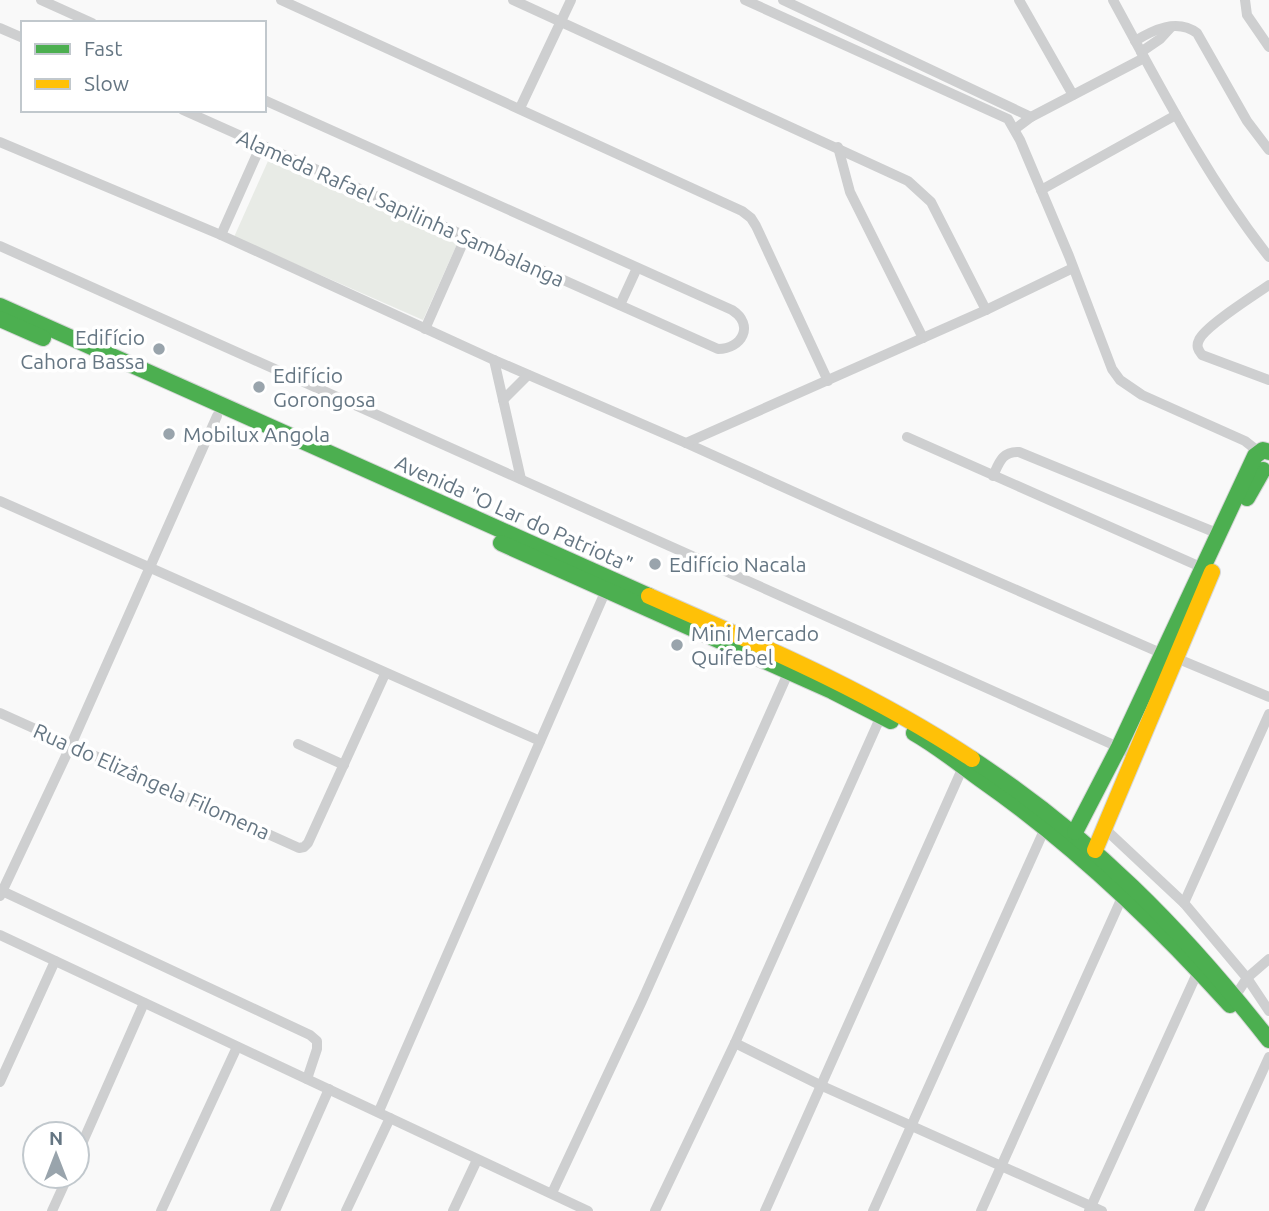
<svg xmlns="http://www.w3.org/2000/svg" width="1269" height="1211" viewBox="0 0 1269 1211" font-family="Ubuntu,sans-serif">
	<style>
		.green { fill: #e8ebe6 }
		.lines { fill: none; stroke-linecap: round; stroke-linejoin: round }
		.fast-casing { stroke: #d5d6d7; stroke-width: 18 }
		.slow-casing { stroke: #d5d6d7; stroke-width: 18 }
		.street { stroke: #cecfd0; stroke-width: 10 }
		.fast { stroke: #4caf50; stroke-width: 16 }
		.slow { stroke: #ffc107; stroke-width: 16 }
		.poi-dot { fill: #99a4ac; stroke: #fff; stroke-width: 2.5 }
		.labels { text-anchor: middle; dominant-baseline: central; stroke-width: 7; stroke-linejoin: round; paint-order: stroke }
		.street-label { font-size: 21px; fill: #657683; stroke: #fff }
		.poi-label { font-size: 21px; fill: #657683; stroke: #fff; text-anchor: start }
	</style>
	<rect width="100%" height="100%" fill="#f9f9f9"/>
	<!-- green -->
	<path class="green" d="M268,161L457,244L423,320L234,237Z"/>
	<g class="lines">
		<defs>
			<g id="fast">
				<path d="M0,306L649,596"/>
				<path d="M0,319L43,338"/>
				<path d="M1247,498L1263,470"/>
				<path d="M501,543L832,691L891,721"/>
				<path d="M914,733C937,746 958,763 980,779C1073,844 1154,921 1230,1005"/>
				<path d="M972,759C1092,838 1181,928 1269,1040"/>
				<path d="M1075,832L1119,747L1255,456L1263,450L1269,452"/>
			</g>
			<g id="slow">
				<path d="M649,596C760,645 871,692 972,759"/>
				<path d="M1095,850L1212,572"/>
			</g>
		</defs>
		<!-- fast casing -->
		<use href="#fast" class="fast-casing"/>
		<!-- slow casing -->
		<use href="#slow" class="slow-casing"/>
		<!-- street -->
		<g class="street">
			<path d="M41,0L92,23"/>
			<path d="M281,0L742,211L751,218L756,226L828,381"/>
			<path d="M513,0L908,181L931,202L986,310"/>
			<path d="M745,0L1008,119L1020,140L1069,256L1112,369L1120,380L1142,395L1245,441L1259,452"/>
			<path d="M783,0L1031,117"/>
			<path d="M1019,0L1073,95"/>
			<path d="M1113,0C1161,88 1207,178 1269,257"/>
			<path d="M1245,0L1247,15L1269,47"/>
			<path d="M0,28L23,38"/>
			<path d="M1135,41C1153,30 1177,18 1197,33L1247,121L1269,150"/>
			<path d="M1141,52L1160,39L1171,27"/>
			<path d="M520,108L571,0"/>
			<path d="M183,110L718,349C742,349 755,325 732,310L264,100"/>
			<path d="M1015,129L1031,117L1144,58"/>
			<path d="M0,142L221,235L494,360L686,443L845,515L1163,654"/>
			<path d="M838,147L850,192L923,338"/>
			<path d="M1041,190L1176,115"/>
			<path d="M221,235L261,145"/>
			<path d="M0,246L1136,755"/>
			<path d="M1269,285C1255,295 1205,326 1199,340C1196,346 1198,350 1202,355L1269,380"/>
			<path d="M620,305L637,268"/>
			<path d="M425,329L466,236"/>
			<path d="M494,360L521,479"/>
			<path d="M503,400L528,375"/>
			<path d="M907,437L1203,568"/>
			<path d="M686,443L986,310L1073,268"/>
			<path d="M993,476C999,463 1002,451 1019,452L1219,534"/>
			<path d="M0,501L540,741"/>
			<path d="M1176,658L1269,697"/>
			<path d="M0,713L299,848L304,847L308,843L385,674"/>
			<path d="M298,744L344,765"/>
			<path d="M1104,828L1184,903L1247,978L1269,959"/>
			<path d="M0,890L310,1035L317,1041V1049L307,1079"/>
			<path d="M0,896L71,745L217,416"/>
			<path d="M1184,903L1269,714"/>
			<path d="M0,935L588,1211"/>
			<path d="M1236,995L1247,978L1269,1011"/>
			<path d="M735,1043L820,1085L1102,1211"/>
			<path d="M0,1082L55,961"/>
			<path d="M379,1111L606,590"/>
			<path d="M77,1155L144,1003"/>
			<path d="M552,1193L642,1001L789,671"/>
			<path d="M52,1211L68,1176"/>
			<path d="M161,1211L237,1047"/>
			<path d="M275,1211L329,1089"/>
			<path d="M346,1211L390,1118"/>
			<path d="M453,1211L477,1160"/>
			<path d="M655,1211L735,1043L881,716"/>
			<path d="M765,1211L963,767"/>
			<path d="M873,1211L1046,826"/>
			<path d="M981,1211L1124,893"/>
			<path d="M1089,1211L1199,969"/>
			<path d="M1199,1211L1269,1057"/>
		</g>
		<!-- fast -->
		<use href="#fast" class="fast"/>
		<!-- slow -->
		<use href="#slow" class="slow"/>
	</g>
	<!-- markers -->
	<g class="poi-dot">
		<circle cx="159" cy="349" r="7"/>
		<circle cx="259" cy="387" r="7"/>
		<circle cx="169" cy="434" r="7"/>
		<circle cx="655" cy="564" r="7"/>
		<circle cx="677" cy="645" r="7"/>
	</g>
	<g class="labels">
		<!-- street labels -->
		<g class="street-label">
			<text transform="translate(401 208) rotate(24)">Alameda Rafael Sapilinha Sambalanga</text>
			<text transform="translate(514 513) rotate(24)">Avenida "O Lar do Patriota"</text>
			<text transform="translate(152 781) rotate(24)">Rua do Elizângela Filomena</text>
		</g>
		<!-- poi labels -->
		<g class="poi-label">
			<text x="145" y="337" text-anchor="end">Edifício<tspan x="145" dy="24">Cahora Bassa</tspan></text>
			<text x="273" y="375">Edifício<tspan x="273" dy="24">Gorongosa</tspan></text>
			<text x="183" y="434">Mobilux Angola</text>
			<text x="669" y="564">Edifício Nacala</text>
			<text x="691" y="633">Mini Mercado<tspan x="691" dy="24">Quifebel</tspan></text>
		</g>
	</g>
	<!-- legend -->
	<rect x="21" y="21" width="245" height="91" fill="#ffffff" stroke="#c1c8cd" stroke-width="2"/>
	<rect x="35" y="44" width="35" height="10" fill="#4caf50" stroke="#c1c8cd" stroke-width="2"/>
	<text x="84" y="56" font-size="21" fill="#657683">Fast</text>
	<rect x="35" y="79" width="35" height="10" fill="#ffc107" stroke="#c1c8cd" stroke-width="2"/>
	<text x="84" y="91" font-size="21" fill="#657683">Slow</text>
	<!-- north arrow -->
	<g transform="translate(56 1155)"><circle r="33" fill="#ffffff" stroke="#c1c8cd" stroke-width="2"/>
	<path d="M0-5L12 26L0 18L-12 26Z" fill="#99a4ac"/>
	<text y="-10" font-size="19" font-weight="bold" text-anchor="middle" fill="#657683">N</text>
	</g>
</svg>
